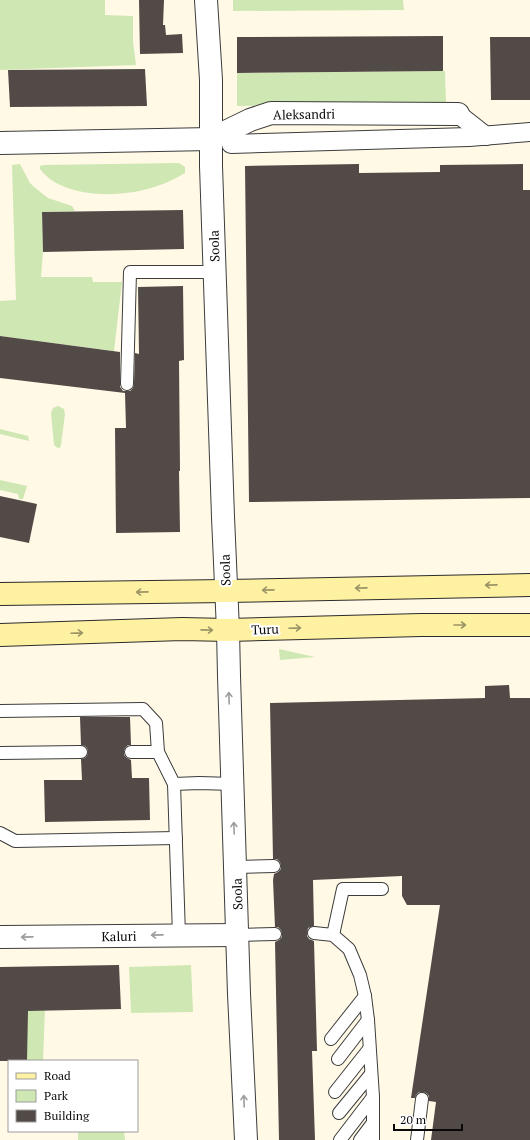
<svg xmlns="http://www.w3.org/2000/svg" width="530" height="1140" viewBox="0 0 530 1140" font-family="'PT Serif',serif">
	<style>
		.green { fill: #cfe7b2 }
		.building { fill: #524a46 }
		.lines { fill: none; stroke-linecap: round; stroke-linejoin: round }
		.service-casing { stroke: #3c3c3c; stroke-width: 14 }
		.pedestrian-casing { stroke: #3c3c3c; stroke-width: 20 }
		.minor-casing { stroke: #3c3c3c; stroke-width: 24 }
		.secondary-casing { stroke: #2b2b2b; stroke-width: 24 }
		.service { stroke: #fff; stroke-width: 12 }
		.pedestrian { stroke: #fff; stroke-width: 18 }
		.minor { stroke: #fff; stroke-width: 22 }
		.secondary { stroke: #fef2a2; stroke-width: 22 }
		.oneway { stroke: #9c9565 }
		.oneway2 { stroke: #9d9d9d }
		.labels { text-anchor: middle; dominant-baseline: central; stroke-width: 4; stroke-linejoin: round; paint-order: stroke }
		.street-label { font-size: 13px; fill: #090909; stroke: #fff }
	</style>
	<rect width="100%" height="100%" fill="#fff9e6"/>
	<!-- green -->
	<g class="green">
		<path d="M0,0H105V15L133,16V42L136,65L0,70Z"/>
		<path d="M233,0H403L404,10L233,11Z"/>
		<path d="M445,71L446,104L237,106V73Z"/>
		<path d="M179,163L185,167V173C176,178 167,183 157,186C125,198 63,200 40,169V166L44,165Z"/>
		<path d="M20,164L30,183L34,187L48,198L72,206L75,211L42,212L43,251L41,277H92L93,282H122L114,351L0,336V301L16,300L12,165Z"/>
		<path d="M58,406L64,409L65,414L61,445L60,448C57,448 56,447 54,445L51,413L53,408Z"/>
		<path d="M0,429L28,436L29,441L0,434Z"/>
		<path d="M0,480L27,486L23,499H19L18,494L0,490Z"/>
		<path d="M279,649L315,657L280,660Z"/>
		<path d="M191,965L193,1012L131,1013L129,967Z"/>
		<path d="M27,1000L45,1008L43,1061H26Z"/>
		<path d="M78,1131H124L125,1140H78Z"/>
	</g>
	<!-- building -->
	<g class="building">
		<path d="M139,0H164L163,25H165L166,35L182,34L183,53L140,54Z"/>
		<path d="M443,36V71L237,73V37Z"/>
		<path d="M490,37H530V100H491Z"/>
		<path d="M145,69L147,106L10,107L8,70Z"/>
		<path d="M359,164V173L440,172V165L523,164V190H530V498L249,502L245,166Z"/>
		<path d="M183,210L184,249L43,252L42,212Z"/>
		<path d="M183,286L184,360L179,361L180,471H179L180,532L116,533L115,428H126L125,393L0,378V336L120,352V387L123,391H130L133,388L134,384L135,353L139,354L138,287Z"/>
		<path d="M0,496L37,504L29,543L0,537Z"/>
		<path d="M509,685L510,698H530V1140H431L436,1102L429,1101V1096L426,1093L423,1092H419L416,1095L415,1098H411L440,905H407L402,896V876L313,880L314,926L308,928L307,933V936L309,939L314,941L317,1051H312L315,1140H279L275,942L279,940L282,937V934L281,930L278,927H275L273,880L274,874L278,872L281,869V866L280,862L277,859H273L270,703L485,698V686Z"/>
		<path d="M80,717H130L131,745H128L125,748L124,752V755L127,758L131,760L132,778H149L150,820L45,822L44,780H82L81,759L85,758L87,756L88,752L87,748L85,746L81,745Z"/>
		<path d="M119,965L121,1009L28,1011L27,1061H0V967Z"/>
	</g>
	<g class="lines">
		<defs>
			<g id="service">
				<path d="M127,384L130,272H215"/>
				<path d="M0,711L143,709L156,723L158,752L174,784L179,935"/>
				<path d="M131,752H158"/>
				<path d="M0,753L81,752"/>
				<path d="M174,784L199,783L233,784"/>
				<path d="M0,833L15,841L176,838"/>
				<path d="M236,867L274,866"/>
				<path d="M314,933L333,935L349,949L360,975L365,996L368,1020L373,1097V1140"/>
				<path d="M238,935L275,934"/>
				<path d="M333,935L343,889H382"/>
				<path d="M331,1039L365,996"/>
				<path d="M338,1059L368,1020"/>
				<path d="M335,1092L369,1049"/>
				<path d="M339,1113L371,1074"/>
				<path d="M340,1140L373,1097"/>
				<path d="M360,1140L372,1124"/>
				<path d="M417,1140L422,1099"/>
			</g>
			<g id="pedestrian">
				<path d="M458,114L486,136"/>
				<path d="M231,144L469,137L530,132"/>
			</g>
			<g id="minor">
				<path d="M206,0L211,80V166L223,517L228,630L229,676L239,994L246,1140"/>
				<path d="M0,143L211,139L250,120L271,113L458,114"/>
				<path d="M0,937L238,935"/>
			</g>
			<g id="secondary">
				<path d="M0,594L226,591L530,585"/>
				<path d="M0,635L182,629L228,630L421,625H530"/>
			</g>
		</defs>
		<!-- service casing -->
		<use href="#service" class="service-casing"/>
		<!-- pedestrian casing -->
		<use href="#pedestrian" class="pedestrian-casing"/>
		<!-- minor casing -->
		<use href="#minor" class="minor-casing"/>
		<!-- secondary casing -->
		<use href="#secondary" class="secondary-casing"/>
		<!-- service -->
		<use href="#service" class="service"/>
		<!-- pedestrian -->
		<use href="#pedestrian" class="pedestrian"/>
		<!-- minor -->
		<use href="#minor" class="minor"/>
		<!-- secondary -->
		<use href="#secondary" class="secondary"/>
	</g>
	<!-- one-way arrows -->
	<defs><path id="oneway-shaft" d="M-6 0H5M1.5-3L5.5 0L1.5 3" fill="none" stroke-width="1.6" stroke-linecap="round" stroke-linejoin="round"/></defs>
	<g class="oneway">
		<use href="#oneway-shaft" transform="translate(491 585) rotate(179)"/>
		<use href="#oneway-shaft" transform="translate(361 588) rotate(179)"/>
		<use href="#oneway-shaft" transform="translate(268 590) rotate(179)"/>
		<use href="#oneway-shaft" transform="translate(142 592) rotate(179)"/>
		<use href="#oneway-shaft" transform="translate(460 625)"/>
		<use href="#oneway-shaft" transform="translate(295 628) rotate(-2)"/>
		<use href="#oneway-shaft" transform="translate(207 630) rotate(1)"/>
		<use href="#oneway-shaft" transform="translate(77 633) rotate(-2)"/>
	</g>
	<g class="oneway2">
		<use href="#oneway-shaft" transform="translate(229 698) rotate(-92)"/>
		<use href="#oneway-shaft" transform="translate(234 828) rotate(-92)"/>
		<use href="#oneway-shaft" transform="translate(157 935) rotate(179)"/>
		<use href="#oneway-shaft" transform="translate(27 937) rotate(179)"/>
		<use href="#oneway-shaft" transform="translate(244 1101) rotate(-92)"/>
	</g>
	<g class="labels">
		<!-- street labels -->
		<g class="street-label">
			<text transform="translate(304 114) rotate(-1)">Aleksandri</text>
			<text transform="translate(214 246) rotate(-92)">Soola</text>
			<text transform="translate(225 570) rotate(-92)">Soola</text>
			<text transform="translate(265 629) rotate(-2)">Turu</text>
			<text transform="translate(237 894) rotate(-92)">Soola</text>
			<text transform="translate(119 936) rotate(-1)">Kaluri</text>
		</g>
	</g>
	<!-- legend -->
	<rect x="8" y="1060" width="130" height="72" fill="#ffffff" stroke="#9d9d9d"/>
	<rect x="16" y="1073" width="20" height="6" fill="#fef2a2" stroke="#9d9d9d"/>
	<text x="44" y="1080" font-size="12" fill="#090909">Road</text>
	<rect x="16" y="1090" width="20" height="12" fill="#cfe7b2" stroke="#9d9d9d"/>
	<text x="44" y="1100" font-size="12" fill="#090909">Park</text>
	<rect x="16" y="1110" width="20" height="12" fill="#524a46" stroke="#9d9d9d"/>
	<text x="44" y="1120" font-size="12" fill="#090909">Building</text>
	<!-- scale -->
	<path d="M394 1124v6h68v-6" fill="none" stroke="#090909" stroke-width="2"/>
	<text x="400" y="1124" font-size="12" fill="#090909" stroke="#ffffff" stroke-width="3" paint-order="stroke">20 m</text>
</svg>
